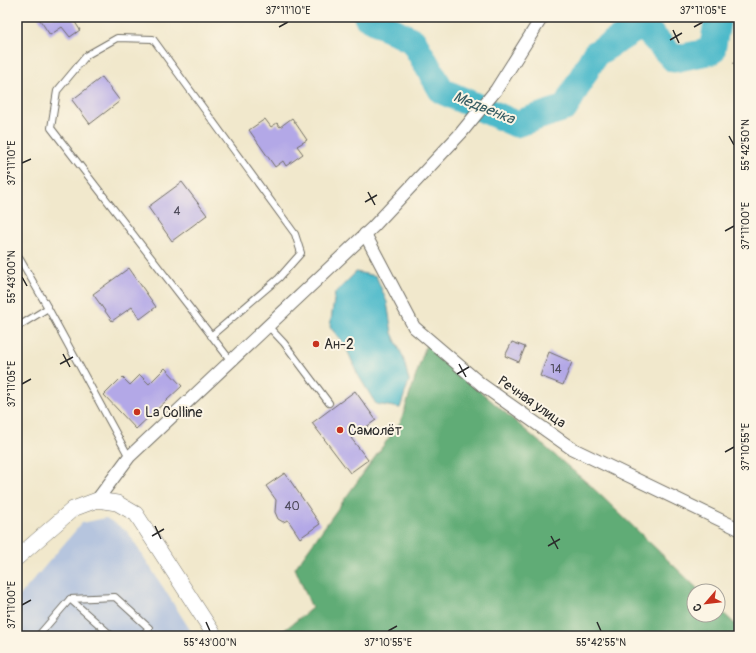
<svg xmlns="http://www.w3.org/2000/svg" width="756" height="653" viewBox="0 0 756 653" font-family="Pangolin,sans-serif">
	<style>
		.industrial { fill: #b6c5de }
		.forest { fill: #60ac76; stroke: #466c50 }
		.water { fill: #4ebaca; stroke: #3c727a }
		.lines { fill: none; stroke-linecap: round; stroke-linejoin: round }
		.river { stroke: #4ebaca; stroke-width: 27 }
		.building { fill: #b3a8e7 }
		.service-casing { stroke: #706d63; stroke-width: 8 }
		.minor-casing { stroke: #706d63; stroke-width: 14 }
		.tertiary-casing { stroke: #706d63; stroke-width: 16 }
		.path { stroke: #706d63; stroke-width: 2.5; stroke-dasharray: 1 3; stroke-linecap: butt }
		.service { stroke: #fff; stroke-width: 6 }
		.minor { stroke: #fff; stroke-width: 12 }
		.tertiary { stroke: #fff; stroke-width: 15 }
		.ticks { fill: none; stroke: #2b2b2b; stroke-width: 1.5 }
		.poi-dot { fill: #c8321e; stroke: #fcf5e5; stroke-width: 1.5 }
		.labels { text-anchor: middle; dominant-baseline: central; stroke-width: 4; stroke-linejoin: round; paint-order: stroke }
		.number-label { font-size: 12px; fill: #4d4a5a }
		.poi-label { font-size: 14px; fill: #2b2b2b; stroke: #fcf5e5; text-anchor: start }
		.street-label { font-size: 14px; fill: #2b2b2b; stroke: #fcf5e5 }
		.water-label { font-size: 15px; font-style: italic; fill: #375d63; stroke: #fcf5e5 }
		.neatline { fill: none; stroke: #2b2b2b; stroke-width: 1.5 }
		.ticks-label { font-size: 10px; text-anchor: middle; fill: #2b2b2b }
	</style>
	<rect width="100%" height="100%" fill="#fcf5e5"/>
	<filter id="ink" filterUnits="userSpaceOnUse"><feTurbulence type="fractalNoise" baseFrequency=".025" numOctaves="2"/><feDisplacementMap in="SourceGraphic" scale="8" xChannelSelector="R" yChannelSelector="G"/><feConvolveMatrix kernelMatrix="1 2 1 2 8 2 1 2 1" color-interpolation-filters="sRGB"/></filter>
	<filter id="wash" filterUnits="userSpaceOnUse"><feTurbulence type="fractalNoise" baseFrequency=".012" numOctaves="4" result="noise"/><feDisplacementMap in="SourceGraphic" scale="16" xChannelSelector="R" yChannelSelector="G"/><feGaussianBlur stdDeviation="0.9" result="paint"/><feColorMatrix in="noise" values="0 0 0 0 0 0 0 0 0 0 0 0 0 0 0 0 0 1.4 0 .05"/><feComposite in="paint" operator="in"/></filter>
	<g filter="url(#wash)">
		<rect width="100%" height="100%" fill="#f1e8cc"/>
		<!-- industrial -->
		<path class="industrial" d="M106,518L127,531L194,636H17V599L82,523Z"/>
		<!-- forest -->
		<path class="forest" d="M426,345L592,487L700,591H694V615H718V608L739,628V636H277L312,608L295,568L401,421Z"/>
		<!-- water -->
		<path class="water" d="M356,272L376,276L387,302L392,333L403,357L409,381L400,408L376,404L358,375L345,345L330,327L335,293Z"/>
		<g class="lines">
			<!-- river -->
			<path class="river" d="M367,17L413,41L442,91L516,124L565,108L595,54L642,25L674,59L712,51L718,17"/>
		</g>
		<g id="blocks">
			<!-- building -->
			<g class="building">
				<path d="M38,17H76L73,19L80,30L70,37L62,27L50,35Z"/>
				<path d="M102,77L120,101L90,124L72,100Z"/>
				<path d="M292,118L307,140L297,146L303,154L286,166L283,161L275,167L249,130L265,119L271,127L277,123L280,127Z"/>
				<path d="M182,182L207,215L172,241L148,207Z"/>
				<path d="M129,268L156,307L140,319L132,307L112,321L93,294Z"/>
				<path d="M512,342L525,347L519,362L505,356Z"/>
				<path d="M549,352L572,362L563,385L540,376Z"/>
				<path d="M165,368L182,386L136,429L104,395L122,377L130,385L140,375L149,384Z"/>
				<path d="M355,391L376,420L351,438L368,460L350,473L312,423Z"/>
				<path d="M285,473L320,524L300,538L288,520L283,522L278,519L275,512L276,500L266,486Z"/>
			</g>
		</g>
	</g>
	<g filter="url(#ink)">
		<use href="#blocks" fill-opacity="0" stroke="#706d63" stroke-width="1"/>
		<g class="lines">
			<defs>
				<g id="service">
					<path d="M17,254L48,308"/>
					<path d="M268,326L284,343L329,403"/>
					<path d="M17,327L48,308L129,457"/>
					<path d="M211,336L279,278L301,253L295,234L153,39L117,38L87,55L57,91L51,128L231,361"/>
					<path d="M70,599L112,636"/>
					<path d="M17,632L23,636"/>
					<path d="M38,636L70,599L115,597L149,628L142,636"/>
				</g>
				<g id="minor">
					<path d="M365,234L414,327L482,385L571,448L739,529"/>
					<path d="M97,500L129,457L373,227L461,133L496,90L542,17"/>
				</g>
				<path id="tertiary" d="M17,558L73,509L97,500L117,503L136,514L215,636"/>
			</defs>
			<!-- service casing -->
			<use href="#service" class="service-casing"/>
			<!-- minor casing -->
			<use href="#minor" class="minor-casing"/>
			<!-- tertiary casing -->
			<use href="#tertiary" class="tertiary-casing"/>
			<!-- path -->
			<path class="path" d="M734,64L739,58"/>
			<!-- service -->
			<use href="#service" class="service"/>
			<!-- minor -->
			<use href="#minor" class="minor"/>
			<!-- tertiary -->
			<use href="#tertiary" class="tertiary"/>
		</g>
	</g>
	<!-- ticks -->
	<path class="ticks" d="M279,27L288,22M694,27L703,22M673,30L679,43M670,40L682,33M729,136L734,145M22,163L31,159M368,192L375,205M365,202L377,195M725,231L734,226M22,277L27,286M63,354L70,367M60,364L73,357M459,364L466,377M457,374L469,367M22,384L31,379M725,452L734,447M155,526L161,539M152,536L164,529M551,536L558,549M548,546L560,539M22,605L31,600M206,622L210,631M597,622L601,631M388,631L397,626"/>
	<!-- markers -->
	<g class="poi-dot">
		<circle cx="316" cy="344" r="4"/>
		<circle cx="137" cy="412" r="4"/>
		<circle cx="340" cy="430" r="4"/>
	</g>
	<g class="labels">
		<!-- number labels -->
		<g class="number-label">
			<text x="177" y="211">4</text>
			<text x="556" y="369">14</text>
			<text x="292" y="506">40</text>
		</g>
		<!-- poi labels -->
		<g class="poi-label">
			<text x="324" y="344">Ан-2</text>
			<text x="145" y="412">La Colline</text>
			<text x="348" y="430">Самолёт</text>
		</g>
		<!-- street labels -->
		<g class="street-label">
			<text transform="translate(532 402) rotate(35)">Речная улица</text>
		</g>
		<!-- water labels -->
		<g class="water-label">
			<text transform="translate(484 108) rotate(22)">Медвенка</text>
		</g>
	</g>
	<!-- margin -->
	<rect width="756" height="653" fill="none" stroke="#fcf5e5" stroke-width="44"/>
	<!-- north arrow -->
	<g transform="translate(706 603) rotate(242)"><circle r="19" fill="#fcf5e5" stroke="#a8a49b"/>
	<path d="M0-3L7 15L0 10L-7 15Z" fill="#c8321e"/>
	<text y="-6" font-size="11" font-weight="bold" text-anchor="middle" fill="#2b2b2b">С</text>
	</g>
	<rect x="22" y="22" width="712" height="609" class="neatline"/>
	<g class="ticks-label">
		<text x="288" y="14">37°11'10"E</text>
		<text x="703" y="14">37°11'05"E</text>
		<text transform="translate(745 145) rotate(-90)" y="4">55°42'50"N</text>
		<text transform="translate(11 163) rotate(-90)" y="4">37°11'10"E</text>
		<text transform="translate(745 226) rotate(-90)" y="4">37°11'00"E</text>
		<text transform="translate(11 277) rotate(-90)" y="4">55°43'00"N</text>
		<text transform="translate(11 384) rotate(-90)" y="4">37°11'05"E</text>
		<text transform="translate(745 447) rotate(-90)" y="4">37°10'55"E</text>
		<text transform="translate(11 605) rotate(-90)" y="4">37°11'00"E</text>
		<text x="210" y="646">55°43'00"N</text>
		<text x="388" y="646">37°10'55"E</text>
		<text x="601" y="646">55°42'55"N</text>
	</g>
</svg>
